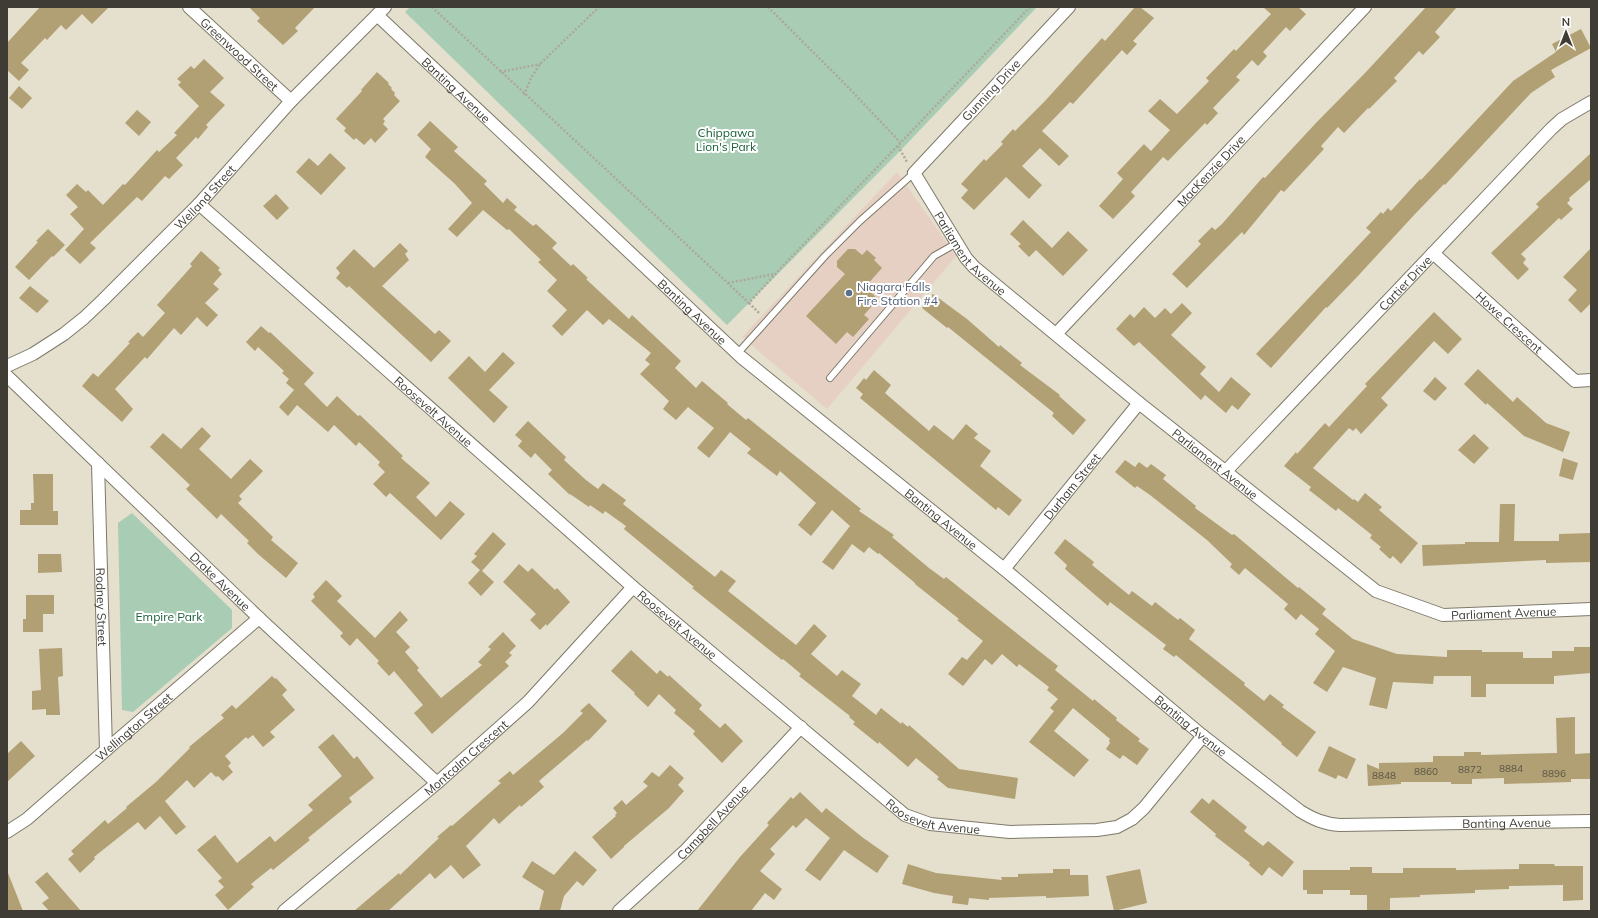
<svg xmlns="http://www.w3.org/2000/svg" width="1598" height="918" viewBox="0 0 1598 918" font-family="Mulish,sans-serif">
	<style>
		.commercial { fill: #e6d0c3 }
		.green { fill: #a8cdb4 }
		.building { fill: #b0a074 }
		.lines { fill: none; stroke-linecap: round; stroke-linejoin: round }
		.lane-casing { stroke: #7e7969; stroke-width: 8 }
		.street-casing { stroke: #7e7969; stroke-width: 14 }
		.path { stroke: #ada89a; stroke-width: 2.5; stroke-dasharray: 2 2; stroke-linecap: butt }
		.lane { stroke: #fff; stroke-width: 6 }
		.street { stroke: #fff; stroke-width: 12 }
		.service-dot { fill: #5c6f8a; stroke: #fff; stroke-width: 1.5 }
		.labels { text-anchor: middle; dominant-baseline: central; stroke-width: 4; stroke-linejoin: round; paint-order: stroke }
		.number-label { font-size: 10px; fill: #5a5544 }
		.street-label { font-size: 12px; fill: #3e3c34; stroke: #fff }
		.park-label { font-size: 12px; fill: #1b603a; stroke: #fff }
		.service-label { font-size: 12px; fill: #4e5e75; stroke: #fff; text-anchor: start }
	</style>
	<rect width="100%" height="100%" fill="#e5dfcd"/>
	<!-- commercial -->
	<path class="commercial" d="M897,172L956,256L827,409L742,337Z"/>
	<!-- green -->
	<g class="green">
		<path d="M410,7H1037L900,151L727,325L405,12Z"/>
		<path d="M132,513L232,610V628L133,712L122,710L118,523Z"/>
	</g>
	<!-- building -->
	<g class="building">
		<path d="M40,7H109L92,24L82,14L66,30L61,25L47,40L45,38L21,63L29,70L19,81L7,70V43Z"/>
		<path d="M249,7H315L295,28L298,31L283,45L257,21L260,18Z"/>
		<path d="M1135,7H1140L1154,18L1133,41L1137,44L1127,55L1122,50L1073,104L1070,102L1042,131L1069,156L1059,166L1040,148L1022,166L1042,185L1029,199L1006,177L974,210L961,198L968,190L961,184L984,159L986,161L1003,144L1001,142L1013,129L1015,131L1045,101L1102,38L1105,41Z"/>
		<path d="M1263,7H1298L1306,14L1290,31L1286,27L1263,52L1267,56L1258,66L1252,60L1236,77L1240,80L1213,108L1218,113L1207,125L1205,123L1168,161L1163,157L1131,192L1135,196L1113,219L1099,206L1123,179L1117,173L1144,144L1151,151L1170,130L1148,111L1160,99L1177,114L1209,81L1206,78L1234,49L1236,51L1271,14Z"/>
		<path d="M1426,7H1457L1435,32L1440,37L1423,55L1419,51L1394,78L1397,81L1369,109L1368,108L1344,133L1338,127L1321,146L1324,149L1284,192L1281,190L1244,235L1242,232L1187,288L1172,274L1201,244L1198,241L1212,227L1215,230L1222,224L1263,177L1265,178L1315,124L1366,72Z"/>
		<path d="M1581,29L1591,48L1551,70L1555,77L1531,93L1445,185L1444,184L1415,214L1357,277L1327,308L1326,307L1271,368L1256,354L1371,232L1366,228L1381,212L1383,214L1388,208L1391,211L1420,179L1421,180L1513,81L1556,52L1552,44Z"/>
		<path d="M204,59L224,78L210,92L225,105L206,125L208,127L198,139L196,137L176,158L183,165L169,179L165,176L142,201L137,197L90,243L96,248L80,264L65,250L84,229L70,214L78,207L66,195L77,184L86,192L88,190L103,205L123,184L125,185L157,150L159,152L177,135L174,133L199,106L178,85L181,82L177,79L191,66L194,69Z"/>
		<path d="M377,72L389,83L388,84L392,88L391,89L395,93L394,95L400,101L383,119L385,121L383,124L388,129L375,143L371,138L364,145L356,138L354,140L344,131L346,128L336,119L362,91L361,90Z"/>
		<path d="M19,86L32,98L22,109L9,98Z"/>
		<path d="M137,110L151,122L139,136L125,123Z"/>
		<path d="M430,121L458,147L454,151L487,181L484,184L503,203L507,198L517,207L514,210L533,226L536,224L557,243L552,248L571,266L573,264L588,278L586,279L629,319L632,315L681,361L675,368L696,388L702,381L728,403L727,404L746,420L748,418L861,509L859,511L894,535L892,537L929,568L944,579L946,577L1058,666L1055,670L1093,701L1094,699L1117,718L1116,720L1140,739L1138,741L1149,749L1137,765L1123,755L1120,759L1106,749L1110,743L1109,741L1110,739L1073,708L1054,731L1089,760L1074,777L1029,742L1054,711L1050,708L1058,699L1047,690L1049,687L1019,664L1017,667L1002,654L992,665L985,659L963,686L948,674L962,657L967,660L983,641L957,620L959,619L915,584V583L879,553L878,554L869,547L864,553L852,544L833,570L822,562L850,526L832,510L811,536L798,525L816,503L780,471L777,476L747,453L751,449L730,432L709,458L697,448L714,428L688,407L676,420L663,409L669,401L640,374L650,364L645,360L651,353L609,319L603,325L587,310L562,336L552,326L567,310L547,291L557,280L538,262L541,260L509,229L507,230L483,210L457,237L448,229L472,203L455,184L425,157L431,149L417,135Z"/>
		<path d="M330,153L346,168L321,195L296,172L309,158L318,166Z"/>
		<path d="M1591,153V179L1569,198L1570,200L1567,203L1573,209L1561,220L1559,218L1521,254L1526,259L1523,263L1529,269L1518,280L1491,253L1539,207L1536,204Z"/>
		<path d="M276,194L289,208L277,220L263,206Z"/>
		<path d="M1023,220L1052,248L1068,231L1088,250L1063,276L1036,250L1029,257L1018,246L1021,244L1010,234Z"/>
		<path d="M48,229L65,245L53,257L52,256L29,280L15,267L38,242L36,241Z"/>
		<path d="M400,243L408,251L405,254L409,260L382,286L435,334L439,330L451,341L431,362L349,286L347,288L336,278L340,273L336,268L354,249L374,268Z"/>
		<path d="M1591,248V303L1581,313L1568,300L1577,290L1563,277Z"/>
		<path d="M848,249H855L862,255L867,250L876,258L874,260L882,268L865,287L878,299L864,315L869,319L853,337L847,332L836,344L806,316L845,274L837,267V261Z"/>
		<path d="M201,251L220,268L218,270L222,274L213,284L219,289L205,303L218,315L207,327L197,317L181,335L174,328L147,359L145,357L115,389L133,409L122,422L82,386L93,373L98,377L130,343L128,342L138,332L143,337L165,313L157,305L192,266L190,264Z"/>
		<path d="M30,286L49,301L37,313L19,298Z"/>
		<path d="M933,294L967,319L999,347L1000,345L1022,363L1020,365L1060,395L1059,396L1086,420L1073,435L1052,416L1054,413L948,327L947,328L922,308Z"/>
		<path d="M1182,303L1192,313L1171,335L1206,367L1200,374L1219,392L1231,377L1251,394L1238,410L1232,405L1226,413L1205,395L1201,400L1139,342L1134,346L1116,329L1130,314L1134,318L1144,307L1155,318L1165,308L1171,314Z"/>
		<path d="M1434,312L1462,339L1448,354L1434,341L1381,398L1388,405L1361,434L1356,428L1353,431L1349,428L1313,468L1353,500L1354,499L1358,502L1365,493L1382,507L1379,510L1418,543L1401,564L1393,556L1390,559L1379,549L1381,547L1370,538L1372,535L1338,508L1336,511L1309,490L1311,487L1284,466L1296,452L1297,454L1325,423L1329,427L1367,386L1365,384Z"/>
		<path d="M261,326L269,333L270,332L314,373L304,384L327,407L337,396L358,416L360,415L403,456L401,458L430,483L416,497L436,517L450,501L465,514L441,540L390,493L386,497L373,484L385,472L378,465L380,462L359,442L356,446L334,425L328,432L297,405L288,416L279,407L294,390L286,383L289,379L282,373L284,371L258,347L255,351L246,342Z"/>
		<path d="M503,352L515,363L489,390L508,407L494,423L448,378L469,356L485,372Z"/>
		<path d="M1478,369L1513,402L1517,397L1546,423L1570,432L1563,452L1524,436L1487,403L1486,405L1464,384Z"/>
		<path d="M874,370L891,385L885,393L929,431L934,425L953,440L966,424L978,434L974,438L991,451L980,466L1022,500L1009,516L998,507L996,510L860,398L863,394L856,388L864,378L866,380Z"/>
		<path d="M1435,377L1447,388L1435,401L1423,391Z"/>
		<path d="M528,421L566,457L564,460L586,480L598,489L603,483L626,500L623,504L715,577L721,570L736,581L728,591L796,645L814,624L827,636L811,654L837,676L842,670L861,684L852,696L876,715L881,708L901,724L902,722L908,727L909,725L959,769L1018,778L1015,799L948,788L937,779L939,777L916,758L908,767L879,742L878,744L853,724L855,722L849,717L850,716L799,676L801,674L783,659L782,660L692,588L694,587L624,529L626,526L605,511L603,514L590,505L589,507L570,494V495L548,474L552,470L535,453L531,458L518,446L522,441L515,435Z"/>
		<path d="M202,427L211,436L199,449L231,479L250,459L263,471L239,496L242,499L238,503L273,537L271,540L298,563L286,578L258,554L247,543L249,541L221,514L217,519L186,489L190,485L150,447L163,433L181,449Z"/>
		<path d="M1474,434L1489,448L1474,464L1458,450Z"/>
		<path d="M1563,458L1578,463L1573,480L1559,476Z"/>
		<path d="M1125,460L1135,467L1139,462L1147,468L1151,464L1166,475L1163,479L1196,506L1195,508L1232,535L1234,534L1298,588L1299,587L1326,609L1322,614L1353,639L1397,654L1447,657V650H1482V652H1523V658H1552V651H1574V647H1591V673L1554,676V684H1486V697H1471V676H1434L1433,684L1393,682L1387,709L1369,705L1376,678L1343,667L1327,692L1313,683L1335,651L1315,634L1319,629L1301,614L1296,620L1284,609L1288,604L1245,568L1239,575L1230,567L1232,564L1207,540L1150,495L1137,486L1135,488L1115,472Z"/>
		<path d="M33,474H53V511H58V525H20V510H31V503H34Z"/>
		<path d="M1500,504H1515L1514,541H1559V534L1591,533V562L1546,563V560L1423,566L1422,545L1465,544V542H1499Z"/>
		<path d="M493,532L506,544L482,571L494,582L481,596L468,583L480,570L471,562L477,556L474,554Z"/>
		<path d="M1065,539L1094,562L1092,565L1129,595L1132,591L1152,606L1155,602L1178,620L1180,618L1195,630L1189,639L1245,683L1244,685L1264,701L1270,694L1284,705L1282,707L1316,732L1297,757L1281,744L1282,743L1243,710L1176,655L1174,657L1163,649L1166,645L1110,602L1108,606L1065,569L1067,565L1054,553Z"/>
		<path d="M38,554H61L62,572L38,573Z"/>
		<path d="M519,564L528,572L532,568L555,590L557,588L570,602L547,626L546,624L540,630L530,620L536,614L534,612L503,582Z"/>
		<path d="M326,580L342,596L337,601L375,638L400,611L408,620L396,632L410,647L405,652L419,668L417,670L441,698L482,665L478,662L491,649L488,647L503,632L516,646L509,653L512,655L505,662L509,666L432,734L414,713L423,705L394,671L389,676L377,663L379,661L357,638L350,646L340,636L343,633L311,601L315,597L313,594Z"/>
		<path d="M26,595H54V614H43V632H23V619H26Z"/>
		<path d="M62,648L63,676L58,677L60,715H46V709L32,710V691L41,690L39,649Z"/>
		<path d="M631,650L657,674L660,670L668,677L669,675L702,705L699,709L720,728L725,723L743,741L722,763L693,734L695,731L674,713L676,710L659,694L648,707L634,694L635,693L611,671Z"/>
		<path d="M272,676L275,679L276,678L287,690L282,695L295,710L270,732L275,737L263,747L253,735L248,739L246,737L225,756L231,763L228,766L233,772L223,781L218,776L216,777L211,772L194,788L187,780L165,801L186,827L176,835L160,816L145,830L138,822L94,857L95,859L80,873L68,859L74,854L71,851L105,820L108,824L127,808L126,807L156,782L190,748L189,747L224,718L221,715L232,705L236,709Z"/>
		<path d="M589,703L607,721L588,741L587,740L539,781L544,787L521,807L520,805L499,824L494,818L466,846L481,865L463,879L451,865L435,879L430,873L388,911H354L399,873L400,875L439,838L437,837L451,825L452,826L501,783L498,781L510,771L513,775L563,733L583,713L580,711Z"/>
		<path d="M1575,717V754L1591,753V779H1571V782L1504,784V778L1472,779V784H1451V782H1401V784L1368,786L1367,764L1379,769V763L1433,762V756H1464V752H1481V755L1557,753L1556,718Z"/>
		<path d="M333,734L354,759L357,756L374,778L349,798L352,802L308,838L310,840L273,870L271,868L251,884L254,887L228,910L215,895L224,887L218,881L222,878L197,850L215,835L237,863L270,836L275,842L313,810L308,805L342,776L318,747Z"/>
		<path d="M21,741L35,756L7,782V754Z"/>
		<path d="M1329,746L1356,759L1347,779L1338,775L1336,779L1318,771Z"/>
		<path d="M670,765L684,778L678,785L684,791L669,808L624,846V847L611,859L592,837L616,816L615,815L617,813L613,808L622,800L626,805L648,786L643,782L652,772L659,777Z"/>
		<path d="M800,792L822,813L826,808L862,837L889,856L877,873L844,850L820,881L805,870L830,838L806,818L796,828L793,825L770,849L775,854L760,871L782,889L774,900L765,893L751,911H697L740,857L769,825L767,823L791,797L793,799Z"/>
		<path d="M1202,798L1209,804L1213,799L1247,827L1244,831L1263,846L1268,841L1294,862L1282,877L1269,867L1262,876L1249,865L1250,863L1215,836L1216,834L1190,812Z"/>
		<path d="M575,851L597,870L583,886L577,881L564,896L560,911H539L544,891L522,877L532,861L554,875Z"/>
		<path d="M908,864L936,873L1002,880L1001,877H1018V874L1053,873V869H1070V875H1088L1089,896L1046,898V896L989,898V900L969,898L968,905L952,903L953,896L934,893L902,884Z"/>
		<path d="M1519,864H1554L1555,866H1583V900L1563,901V885L1509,886V889L1475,890V893L1420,895V897L1390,898V911H1367V895H1350V890H1323V894H1307V890H1303V870H1350V867H1372V873H1403V868H1456V870L1519,869Z"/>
		<path d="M1140,869L1147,903L1114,911L1106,876Z"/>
		<path d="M47,872L81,911H49L42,903L49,898L35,882Z"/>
		<path d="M7,873H8L23,911H7Z"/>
	</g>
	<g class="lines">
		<defs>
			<g id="lane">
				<path d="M737,354L825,256L860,221L914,173"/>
				<path d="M830,378L934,256L957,243"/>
			</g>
			<g id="street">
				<path id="s1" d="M189,7L291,101"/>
				<path id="s2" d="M1069,7L914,173L966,258L974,267L1139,403L1376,591L1443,615L1591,609"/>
				<path id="s3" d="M377,15L741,357L1004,569L1203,736L1300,811C1313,819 1324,824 1340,825L1591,821"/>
				<path id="s4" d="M199,204L633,587L905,815L930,824L1010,832L1097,830L1117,827L1132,819L1144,808L1203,736"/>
				<path id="s5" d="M1433,253L1575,381L1591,380"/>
				<path id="s6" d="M1056,334L1365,7"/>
				<path id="s7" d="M7,366L33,354L64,334L84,318L103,300L199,204L291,101L385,7"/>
				<path id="s8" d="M7,376L259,618L437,783"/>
				<path id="s9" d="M98,463L106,750"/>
				<path id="s10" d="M1225,472L1551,129L1562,119L1591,102"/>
				<path id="s11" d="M1004,569L1139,403"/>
				<path id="s12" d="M7,832L27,819L106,750L259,618"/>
				<path id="s13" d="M284,911L437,783L528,702L633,587"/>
				<path id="s14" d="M619,911L685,851L801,727"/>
			</g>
		</defs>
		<!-- lane casing -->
		<use href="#lane" class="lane-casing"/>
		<!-- street casing -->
		<use href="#street" class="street-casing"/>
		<!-- path -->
		<g class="path">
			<path d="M432,7L749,303L780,269L1030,7"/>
			<path d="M768,7L846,85L900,142"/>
			<path d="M500,72L540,64"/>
			<path d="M524,95L531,78L540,64L599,7"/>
			<path d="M898,146L907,162"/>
			<path d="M728,283L774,274"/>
			<path d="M749,303L760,314"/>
		</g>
		<!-- lane -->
		<use href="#lane" class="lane"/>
		<!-- street -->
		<use href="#street" class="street"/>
	</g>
	<!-- markers -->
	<circle class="service-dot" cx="849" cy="293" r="4"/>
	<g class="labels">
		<!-- number labels -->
		<g class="number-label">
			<text x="1511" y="768">8884</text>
			<text x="1470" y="769">8872</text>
			<text x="1426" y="771">8860</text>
			<text x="1554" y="773">8896</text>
			<text x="1384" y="775">8848</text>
		</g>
		<!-- street labels -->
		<g class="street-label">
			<text stroke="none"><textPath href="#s1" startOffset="69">Greenwood Street</textPath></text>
			<text stroke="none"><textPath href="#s3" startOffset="109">Banting Avenue</textPath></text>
			<text transform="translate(991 90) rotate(-47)">Gunning Drive</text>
			<text stroke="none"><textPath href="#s6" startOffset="225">MacKenzie Drive</textPath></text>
			<text stroke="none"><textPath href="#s7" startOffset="262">Welland Street</textPath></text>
			<text stroke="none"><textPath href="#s2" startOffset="326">Parliament Avenue</textPath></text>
			<text stroke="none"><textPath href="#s10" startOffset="261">Cartier Drive</textPath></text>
			<text stroke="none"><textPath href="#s3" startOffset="433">Banting Avenue</textPath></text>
			<text stroke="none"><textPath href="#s5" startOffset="103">Howe Crescent</textPath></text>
			<text stroke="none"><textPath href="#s4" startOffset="313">Roosevelt Avenue</textPath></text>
			<text stroke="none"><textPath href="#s2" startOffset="650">Parliament Avenue</textPath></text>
			<text stroke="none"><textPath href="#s11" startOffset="107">Durham Street</textPath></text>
			<text stroke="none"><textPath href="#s3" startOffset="757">Banting Avenue</textPath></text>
			<text stroke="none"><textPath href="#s8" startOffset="296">Drake Avenue</textPath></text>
			<text stroke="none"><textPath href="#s9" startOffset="144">Rodney Street</textPath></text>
			<text stroke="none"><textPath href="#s2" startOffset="987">Parliament Avenue</textPath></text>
			<text stroke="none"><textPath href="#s4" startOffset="637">Roosevelt Avenue</textPath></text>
			<text stroke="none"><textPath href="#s3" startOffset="1081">Banting Avenue</textPath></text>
			<text stroke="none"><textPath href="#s12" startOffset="165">Wellington Street</textPath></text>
			<text stroke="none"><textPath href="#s13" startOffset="238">Montcalm Crescent</textPath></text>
			<text stroke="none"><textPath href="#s4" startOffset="961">Roosevelt Avenue</textPath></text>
			<text stroke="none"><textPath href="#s14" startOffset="129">Campbell Avenue</textPath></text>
			<text stroke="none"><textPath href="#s3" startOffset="1429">Banting Avenue</textPath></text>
		</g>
		<!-- park labels -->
		<g class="park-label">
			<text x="726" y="132">Chippawa<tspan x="726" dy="14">Lion's Park</tspan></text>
			<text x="169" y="616">Empire Park</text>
		</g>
		<!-- service labels -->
		<g class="service-label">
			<text x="857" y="286">Niagara Falls<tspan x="857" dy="14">Fire Station #4</tspan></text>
		</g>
	</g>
	<!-- border -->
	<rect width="1598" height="918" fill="none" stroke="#3e3c34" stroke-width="16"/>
	<!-- north arrow -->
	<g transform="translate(1566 32)" stroke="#ffffff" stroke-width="3" paint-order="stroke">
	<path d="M0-3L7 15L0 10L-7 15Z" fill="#3e3c34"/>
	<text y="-6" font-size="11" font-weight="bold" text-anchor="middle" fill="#3e3c34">N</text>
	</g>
</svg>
